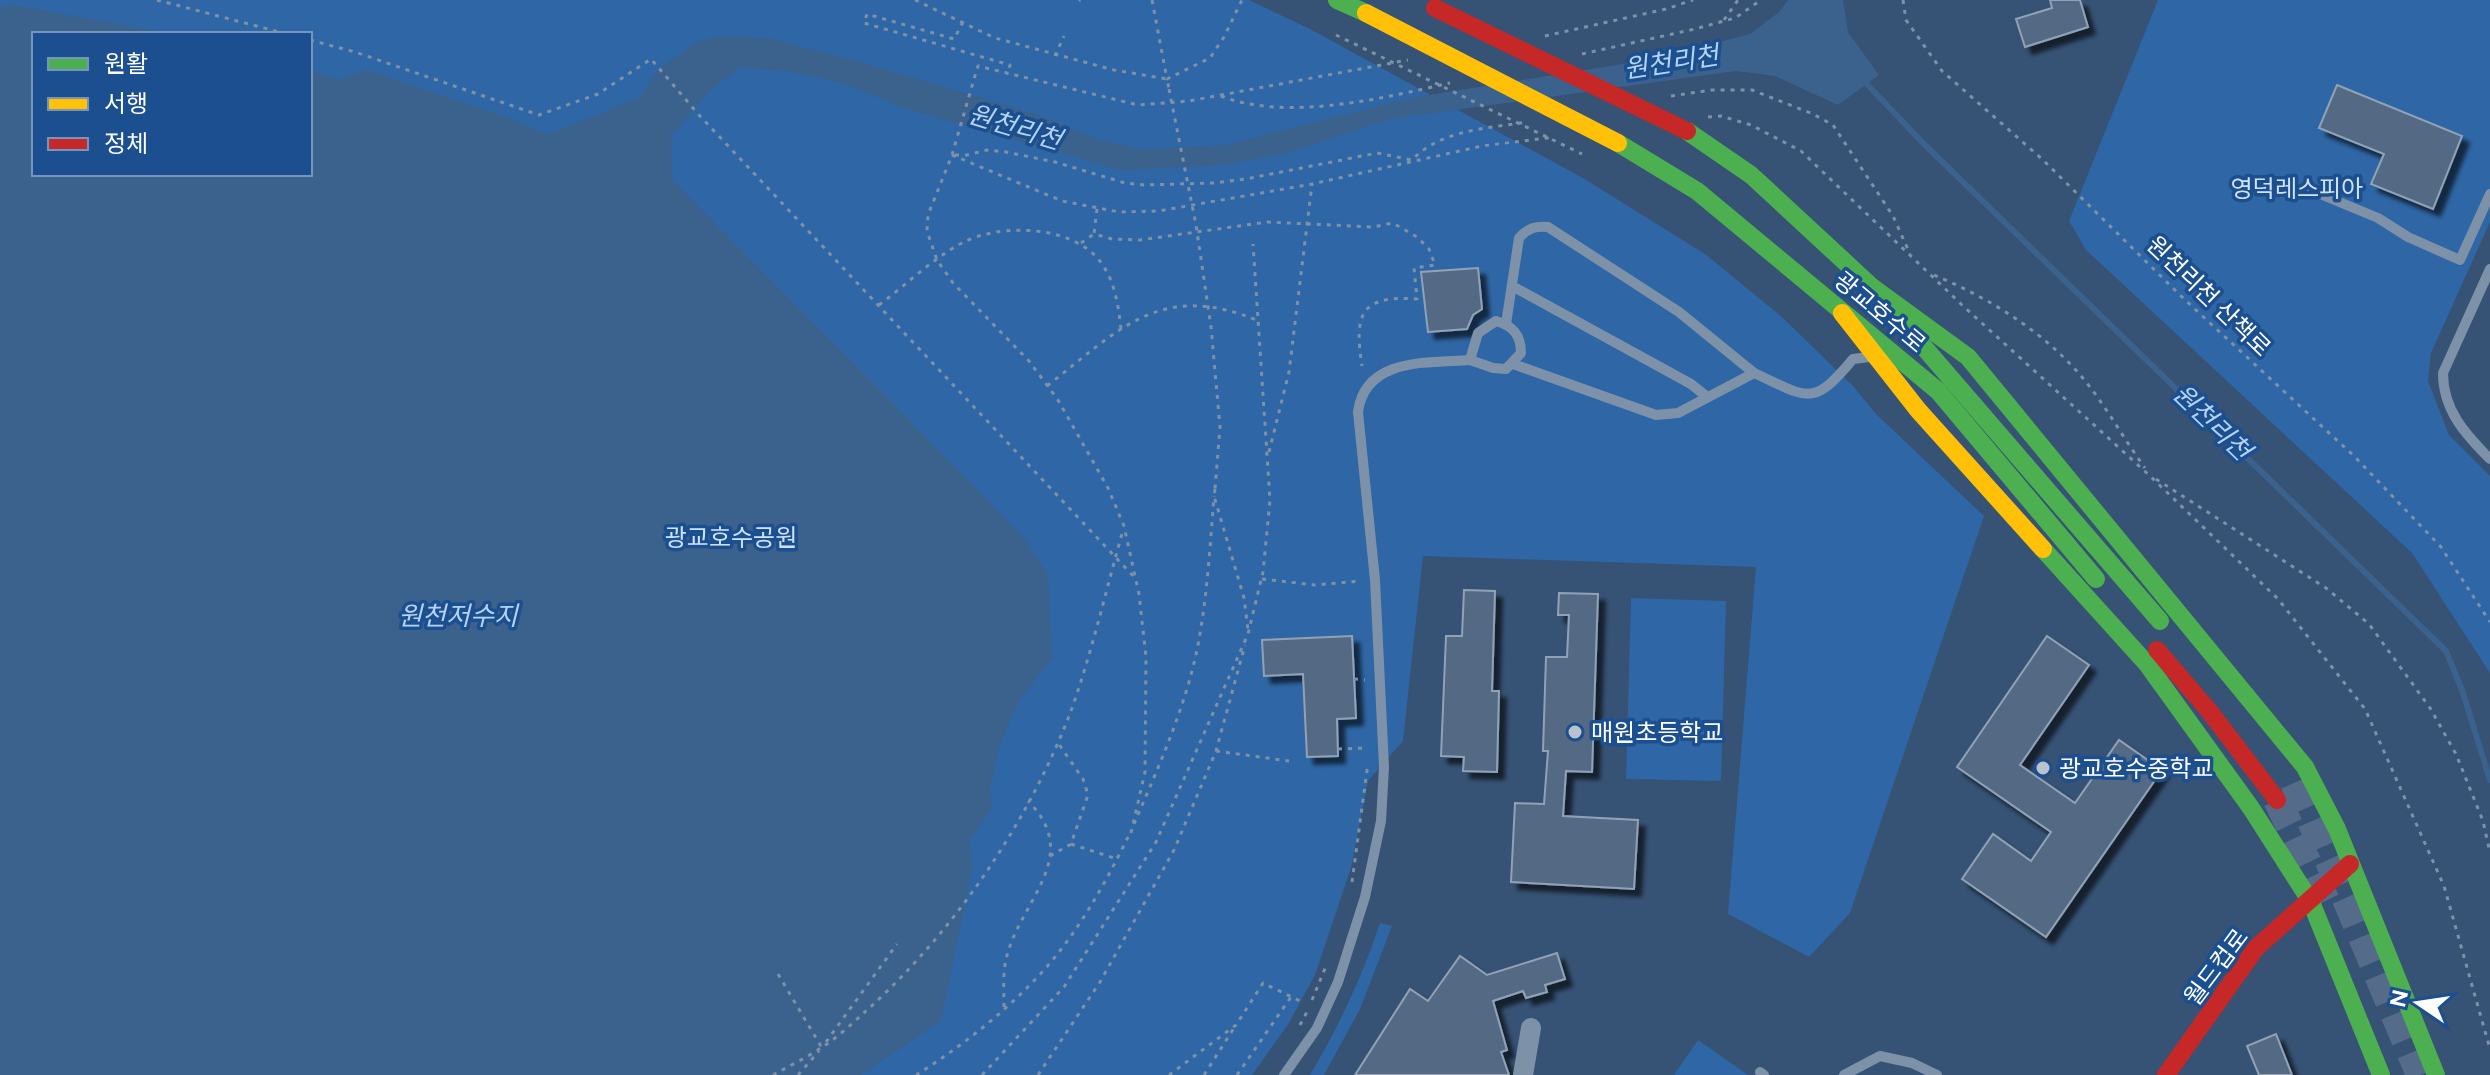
<svg xmlns="http://www.w3.org/2000/svg" width="2490" height="1075" viewBox="0 0 2490 1075" font-family="Figtree,'Noto Sans KR',sans-serif">
	<style>
		.green { fill: #2f66a5; fill-rule: evenodd }
		.water { fill: #3b618d }
		.lines { fill: none; stroke-linecap: round; stroke-linejoin: round }
		.stream { stroke: #3b618d; stroke-width: 6 }
		.building { fill: #526984; stroke: #92a2b6; stroke-width: 2; filter: url(#shadow) }
		.secondary-tunnel { stroke: #546c89; stroke-width: 28; stroke-dasharray: 28 14; stroke-linecap: butt }
		.path { stroke: #7d92a8; stroke-width: 3; stroke-dasharray: 4 6; stroke-linecap: butt }
		.lane { stroke: #7d92a8; stroke-width: 10 }
		.street { stroke: #7d92a8; stroke-width: 20 }
		.fast { stroke: #4caf50; stroke-width: 18 }
		.slow { stroke: #ffc107; stroke-width: 18 }
		.jam { stroke: #c62828; stroke-width: 18 }
		.path-bridge { stroke: #7d92a8; stroke-width: 3; stroke-dasharray: 4 6; stroke-linecap: butt }
		.slow-bridge { stroke: #ffc107; stroke-width: 18 }
		.jam-bridge { stroke: #c62828; stroke-width: 18 }
		.poi-dot { fill: #b9c2ce; stroke: #1b4f8f; stroke-width: 3 }
		.labels { text-anchor: middle; dominant-baseline: central; stroke-width: 7; stroke-linejoin: round; paint-order: stroke }
		.park-label { font-size: 24px; fill: #cfe3fa; stroke: #1b4f8f }
		.street-label { font-size: 24px; fill: #fff; stroke: #1b4f8f }
		.poi-label { font-size: 24px; fill: #fff; stroke: #1b4f8f; text-anchor: start }
		.water-label { font-size: 26px; font-style: italic; fill: #b5d3f5; stroke: #1b4f8f }
	</style>
	<defs>
		<filter id="shadow"><feDropShadow dx="7" dy="7" stdDeviation="2" flood-color="#0009"/></filter>
	</defs>
	<rect width="100%" height="100%" fill="#365274"/>
	<!-- green -->
	<g class="green">
		<path d="M0,0H1249L1310,29L1583,178L1705,254L1782,317L1853,386L1876,414L1984,516L1850,913L1809,957L1728,914L1756,567L1423,556L1403,741L1368,781L1351,868L1315,975L1289,1023L1252,1075H0ZM34,34H310V174H34Z"/>
		<path d="M2158,0H2490V222L2431,353L2428,381L2449,435L2490,476V673L2412,553L2086,250L2069,221Z"/>
		<path d="M1631,598L1726,601L1721,781L1626,779Z"/>
		<path d="M1380,923L1392,926L1360,1009L1324,1075H1310C1339,1026 1362,977 1380,923Z"/>
		<path d="M1698,1040L1748,1075H1674Z"/>
	</g>
	<!-- water -->
	<path class="water" d="M1788,0H1843L1848,32L1879,75L1838,105L1775,76L1736,71L1390,119L1284,154L1222,165L1120,170L904,108L842,83L787,71L740,67L710,91L671,136L672,180L1023,536L1048,575L1052,658L1018,702L998,750L990,789L992,808L969,841L973,864L941,1021L861,1075H0V8L12,5L173,34H34V174H310V70L339,80L367,70L511,119L547,135L639,98L658,70L697,42L722,36L773,39L863,63L1036,114L1099,140L1144,150L1226,145L1410,98L1654,59L1750,34L1779,12Z"/>
	<g class="lines">
		<!-- stream -->
		<path class="stream" d="M1863,80L1923,143L2446,651L2462,690L2490,780"/>
	</g>
	<!-- building -->
	<g class="building">
		<path d="M2050,0H2080L2088,27L2025,47L2016,19L2052,8Z"/>
		<path d="M2337,85L2462,136L2433,209L2371,184L2384,154L2319,128Z"/>
		<path d="M1478,268L1482,309L1473,315L1467,329L1428,332L1421,272Z"/>
		<path d="M1464,590L1495,591L1492,691H1499L1497,772L1463,771L1464,757L1441,756L1446,636H1462Z"/>
		<path d="M1559,593L1598,594L1592,772L1566,771L1563,816L1638,820L1634,889L1511,882L1515,803L1544,804L1548,751H1543L1546,657H1567L1569,615H1558Z"/>
		<path d="M1352,636L1356,718L1337,719L1338,756L1307,757L1303,674L1264,676L1262,640Z"/>
		<path d="M2047,636L2089,665L2020,765L2075,803L2119,740L2162,770L2046,937L1962,879L1993,834L2031,861L2051,832L1957,767Z"/>
		<path d="M1557,953L1565,979L1545,985L1547,992L1526,998L1523,991L1493,1001L1507,1050L1501,1052L1509,1075H1355L1410,989L1428,1001L1460,956L1487,975Z"/>
		<path d="M2276,1034L2292,1075H2259L2247,1046Z"/>
	</g>
	<g class="lines">
		<!-- secondary-tunnel -->
		<g class="secondary-tunnel">
			<path d="M2294,783L2349,906L2420,1075"/>
			<path d="M2277,800L2331,911"/>
		</g>
		<!-- path -->
		<g class="path">
			<path d="M157,0L287,34"/>
			<path d="M915,0L995,38L1114,70L1167,79L1169,89"/>
			<path d="M1152,0L1167,79L1210,58L1224,37L1242,0"/>
			<path d="M1903,0L1906,20L1942,71L2042,159L2184,299L2354,456L2441,547L2490,622"/>
			<path d="M1079,1L1080,0"/>
			<path d="M1724,20L1738,0"/>
			<path d="M963,22L954,39L867,14L864,23L1010,65L1007,74"/>
			<path d="M1545,36L1666,9L1693,0"/>
			<path d="M310,40L355,52L539,115L598,94L651,59L699,115L1136,579"/>
			<path d="M1582,54L1695,29L1735,18L1761,0"/>
			<path d="M1055,56L1064,36"/>
			<path d="M1221,96C1287,122 1383,98 1450,83"/>
			<path d="M1671,96L1712,90H1752L1813,114L1833,125L1893,216L1910,254"/>
			<path d="M1708,117L1721,116L1751,125L1801,151L1962,305L2149,475L2278,599L2365,709L2444,886L2490,1049"/>
			<path d="M952,155L1062,201L1119,212L1159,211L1312,184L1482,146L1554,137"/>
			<path d="M955,155H967L987,150L1006,152L1055,162L1125,183L1144,185L1213,183L1246,179L1377,153L1412,160C1442,129 1486,129 1526,122"/>
			<path d="M1097,209L1094,234L1112,239L1140,240L1267,222L1373,227L1393,223L1417,237L1429,249L1435,265L1414,268L1417,299C1360,295 1354,314 1362,366"/>
			<path d="M1081,243L1094,234"/>
			<path d="M1934,275C1987,297 2043,331 2081,376C2105,404 2123,438 2145,468"/>
			<path d="M879,305C906,285 932,259 962,243C999,223 1071,225 1099,260C1115,280 1118,304 1121,329"/>
			<path d="M1047,386C1120,329 1161,280 1259,321"/>
			<path d="M1269,452L1289,372L1312,184"/>
			<path d="M2156,479L2326,588L2369,624L2430,708L2456,754L2483,821L2490,853"/>
			<path d="M1215,489L1214,496L1244,598L1248,630"/>
			<path d="M1262,579L1315,585L1360,581"/>
			<path d="M1354,679L1365,680"/>
			<path d="M1338,749L1368,748"/>
			<path d="M1216,751L1289,761"/>
			<path d="M1134,824C1158,768 1184,711 1197,650C1207,600 1210,547 1214,496"/>
			<path d="M1131,833L1145,772L1146,657L1139,594L1124,526L1108,488L1058,400L1029,361L953,283L937,260L927,231L928,215L952,155L974,79L978,66L1138,105L1189,101L1408,60"/>
			<path d="M1071,844L1117,859"/>
			<path d="M1050,856L1071,844L1088,795L1083,779L1058,743"/>
			<path d="M1352,882L1368,763"/>
			<path d="M778,974L822,1048"/>
			<path d="M1312,1000L1326,966"/>
			<path d="M1004,1007C1004,989 1002,970 1008,952C1024,898 1082,855 1028,801"/>
			<path d="M1300,1025L1308,1010"/>
			<path d="M826,1042L897,944"/>
			<path d="M773,1075C789,1066 806,1058 821,1048C837,1038 853,1023 867,1010C955,931 1029,821 1071,711C1092,652 1106,590 1123,530"/>
			<path d="M798,1075L819,1051"/>
			<path d="M916,1075C961,1047 1008,1010 1043,971C1080,930 1107,880 1131,831"/>
			<path d="M982,1075L1064,987L1156,842L1248,634L1263,572L1270,500L1253,244"/>
			<path d="M1038,1075L1100,982L1174,850L1216,751L1245,645"/>
			<path d="M1169,1075L1236,1025L1263,983L1302,1002"/>
			<path d="M1204,1075L1234,1028"/>
			<path d="M1237,1075L1291,997"/>
		</g>
		<!-- lane -->
		<g class="lane">
			<path d="M2308,189L2378,218L2408,237L2460,260L2490,194"/>
			<path d="M2490,269L2443,373C2443,410 2465,434 2490,459"/>
			<path d="M1512,286L1691,384L1706,396"/>
			<path d="M1496,321C1513,326 1521,335 1521,353L1506,369L1493,368L1470,360L1478,333Z"/>
			<path d="M1506,324L1519,238C1528,228 1535,226 1548,227L1679,312L1754,373L1678,413L1656,415L1513,364"/>
			<path d="M1754,373C1809,398 1812,408 1853,359L1869,357"/>
			<path d="M1760,1072L1764,1075"/>
			<path d="M1284,1075L1317,1028L1338,982L1365,897L1381,821L1384,767L1375,580L1358,412C1365,357 1429,363 1470,360"/>
			<path d="M1844,1075L1880,1056L1912,1063L1937,1075"/>
		</g>
		<!-- street -->
		<path class="street" d="M1523,1075L1531,1028"/>
		<!-- fast -->
		<g class="fast">
			<path d="M1337,0L1366,13"/>
			<path d="M1687,131L1751,175L1872,287L2160,621"/>
			<path d="M1618,143L1697,191L1938,391L2096,579"/>
			<path d="M1872,287L1968,357L2305,767L2337,829L2436,1075"/>
			<path d="M2043,549L2147,664L2251,808L2311,902L2381,1075"/>
		</g>
		<!-- slow -->
		<path class="slow" d="M1842,313L1918,410L2043,549"/>
		<!-- jam -->
		<g class="jam">
			<path d="M2157,650L2210,712L2277,800"/>
			<path d="M2166,1075L2256,948L2350,864"/>
		</g>
		<!-- path-bridge -->
		<g class="path-bridge">
			<path d="M1336,35L1582,154"/>
			<path d="M1169,89L1196,225L1211,327L1220,427L1215,489"/>
		</g>
		<!-- slow-bridge -->
		<path class="slow-bridge" d="M1366,13L1618,143"/>
		<!-- jam-bridge -->
		<path class="jam-bridge" d="M1435,8L1687,131"/>
	</g>
	<!-- markers -->
	<g class="poi-dot">
		<circle cx="1575" cy="732" r="8"/>
		<circle cx="2043" cy="768" r="8"/>
	</g>
	<g class="labels">
		<!-- park labels -->
		<g class="park-label">
			<text x="2297" y="188">영덕레스피아</text>
			<text x="731" y="537">광교호수공원</text>
		</g>
		<!-- street labels -->
		<g class="street-label">
			<text transform="translate(2209 296) rotate(44)">원천리천 산책로</text>
			<text transform="translate(1880 312) rotate(40)">광교호수로</text>
			<text transform="translate(2216 967) rotate(-53)">월드컵로</text>
		</g>
		<!-- poi labels -->
		<g class="poi-label">
			<text x="1591" y="732">매원초등학교</text>
			<text x="2059" y="768">광교호수중학교</text>
		</g>
		<!-- water labels -->
		<g class="water-label">
			<text transform="translate(1671 62) rotate(-9)">원천리천</text>
			<text transform="translate(1015 127) rotate(17)">원천리천</text>
			<text transform="translate(2212 422) rotate(44)">원천리천</text>
			<text x="458" y="616">원천저수지</text>
		</g>
	</g>
	<!-- legend -->
	<rect x="32" y="32" width="280" height="144" fill="#1b4f8f" stroke="#7695bc" stroke-width="2"/>
	<rect x="48" y="58" width="40" height="12" fill="#4caf50" stroke="#7695bc" stroke-width="2"/>
	<text x="104" y="72" font-size="24" fill="#ffffff">원활</text>
	<rect x="48" y="98" width="40" height="12" fill="#ffc107" stroke="#7695bc" stroke-width="2"/>
	<text x="104" y="112" font-size="24" fill="#ffffff">서행</text>
	<rect x="48" y="138" width="40" height="12" fill="#c62828" stroke="#7695bc" stroke-width="2"/>
	<text x="104" y="152" font-size="24" fill="#ffffff">정체</text>
	<!-- north arrow -->
	<g transform="translate(2418 1003) rotate(283)" stroke="#1b4f8f" stroke-width="6" paint-order="stroke">
	<path d="M0-6L14 30L0 20L-14 30Z" fill="#ffffff"/>
	<text y="-12" font-size="22" font-weight="bold" text-anchor="middle" fill="#ffffff">N</text>
	</g>
</svg>
